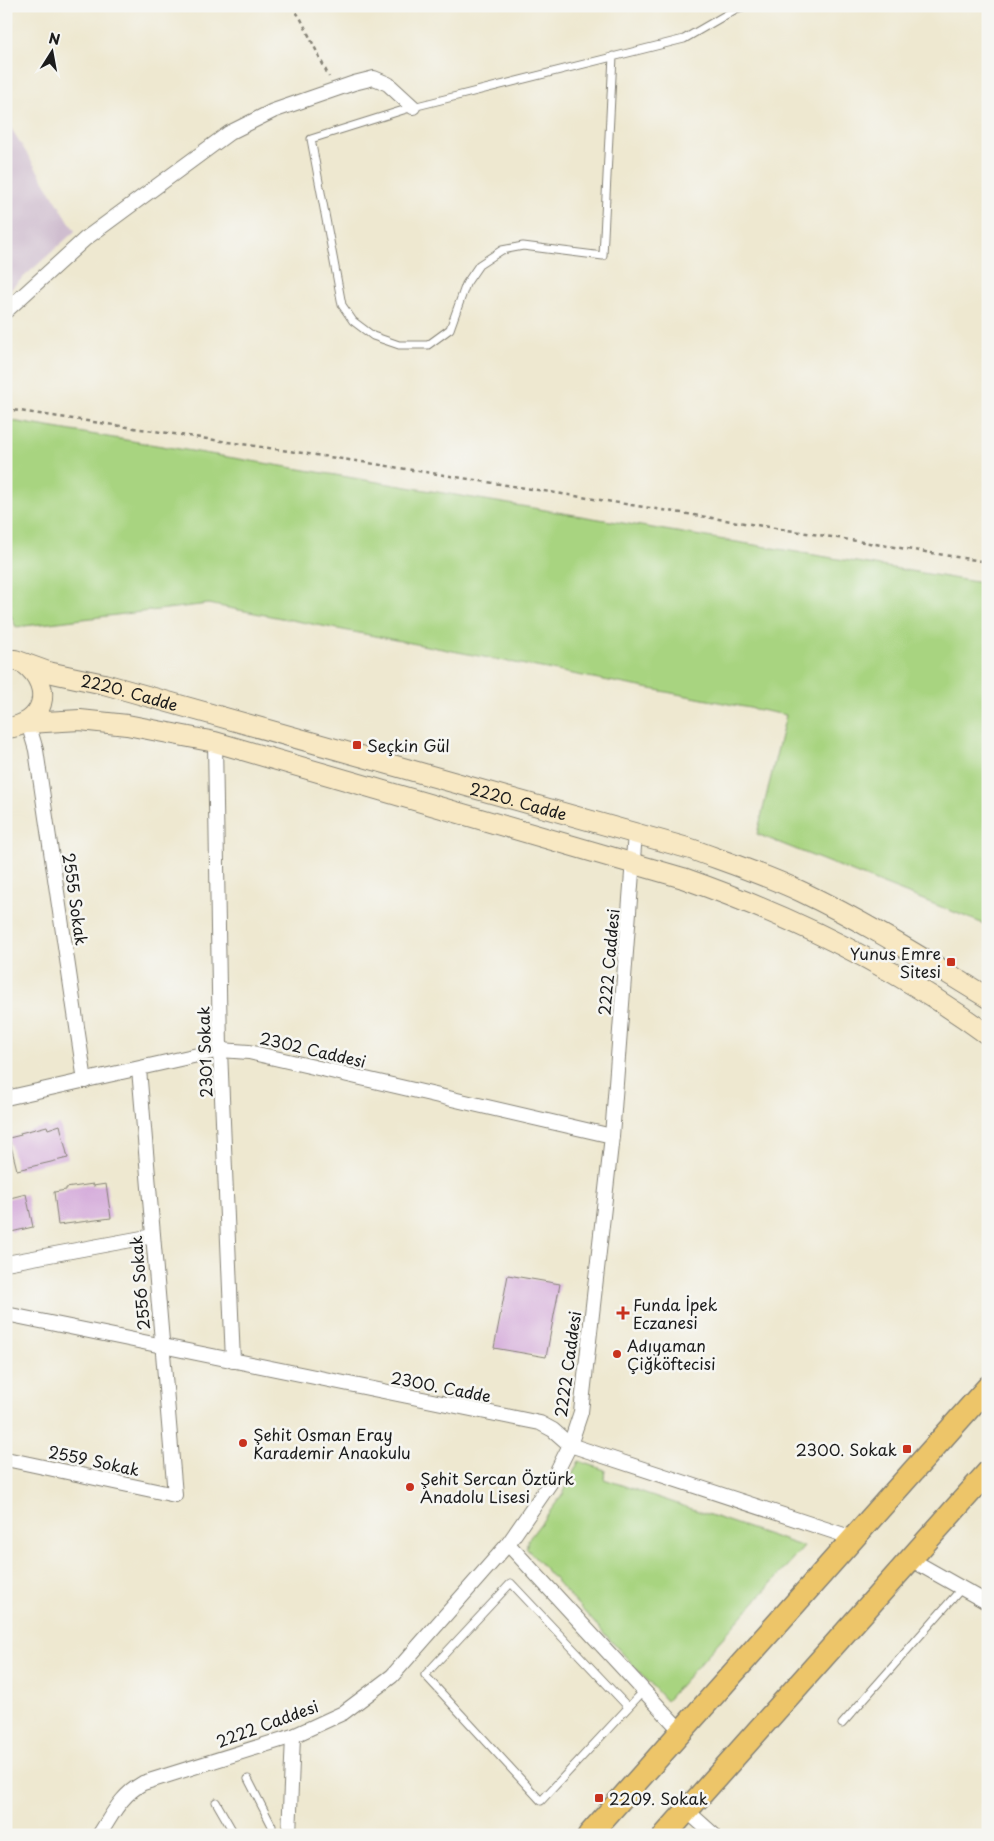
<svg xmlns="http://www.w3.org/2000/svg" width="994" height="1841" viewBox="0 0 994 1841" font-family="'Playpen Sans',sans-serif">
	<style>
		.industrial { fill: #cfbdcf }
		.green { fill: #a8d480; stroke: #62784e }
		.building { fill: #d6addb }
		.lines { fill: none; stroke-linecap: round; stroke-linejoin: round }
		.lane-casing { stroke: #858276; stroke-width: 9 }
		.street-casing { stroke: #858276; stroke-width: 16 }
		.secondary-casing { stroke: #858276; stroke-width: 22 }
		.primary-casing { stroke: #858276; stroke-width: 25 }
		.path { stroke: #858276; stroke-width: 2.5; stroke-dasharray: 4 4; stroke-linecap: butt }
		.lane { stroke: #fff; stroke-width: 7 }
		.street { stroke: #fff; stroke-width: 14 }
		.secondary { stroke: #f8e8c3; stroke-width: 20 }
		.primary { stroke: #edc569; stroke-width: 22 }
		.poi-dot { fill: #c8321e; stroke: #f6f6f2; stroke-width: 2 }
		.labels { text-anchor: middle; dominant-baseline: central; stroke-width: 5; stroke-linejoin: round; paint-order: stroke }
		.street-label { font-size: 16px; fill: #1c1c1c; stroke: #f6f6f2 }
		.poi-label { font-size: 16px; fill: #1c1c1c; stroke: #f6f6f2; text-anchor: start }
	</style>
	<rect width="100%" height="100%" fill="#f6f6f2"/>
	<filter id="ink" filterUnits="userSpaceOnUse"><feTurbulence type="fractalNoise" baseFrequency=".02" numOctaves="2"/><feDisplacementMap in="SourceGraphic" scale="10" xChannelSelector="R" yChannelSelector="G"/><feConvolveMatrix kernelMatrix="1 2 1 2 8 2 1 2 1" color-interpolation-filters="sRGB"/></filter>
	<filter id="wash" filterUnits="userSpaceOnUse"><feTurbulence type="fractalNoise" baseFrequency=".0096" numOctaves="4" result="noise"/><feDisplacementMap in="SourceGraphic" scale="20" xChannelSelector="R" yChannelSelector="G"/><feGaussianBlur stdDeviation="1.12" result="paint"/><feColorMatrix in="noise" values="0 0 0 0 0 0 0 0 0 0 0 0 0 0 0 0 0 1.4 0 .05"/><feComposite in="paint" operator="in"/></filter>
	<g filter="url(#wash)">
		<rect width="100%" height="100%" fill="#eee8d0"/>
		<!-- industrial -->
		<path class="industrial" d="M6,120L75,231L6,293Z"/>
		<!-- green -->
		<g class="green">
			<path d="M6,420L988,584V928L984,924L757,834L786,715L208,604L16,627L6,605Z"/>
			<path d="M579,1461L605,1470L604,1479L804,1547L666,1701L526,1548L528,1540L563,1494Z"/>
		</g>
		<g id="blocks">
			<!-- building -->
			<g class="building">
				<path d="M60,1125L68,1158L17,1170L9,1138L21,1135L20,1133L47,1126L48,1129Z"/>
				<path d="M93,1184V1186L106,1184L111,1218L58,1225L54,1192L66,1190V1188Z"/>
				<path d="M26,1194L33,1227L11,1232L10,1228L6,1229V1199Z"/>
				<path d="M508,1275L560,1284L546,1357L494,1348Z"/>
			</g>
		</g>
	</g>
	<g filter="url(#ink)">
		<use href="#blocks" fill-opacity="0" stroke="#858276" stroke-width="1"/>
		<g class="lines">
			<defs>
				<g id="lane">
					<path d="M613,56L603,256L523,246L502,250L479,265L466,284L450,329L428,345H399L373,336L353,321L342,305L311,139L413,107L684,39L736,9L746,6"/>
					<path d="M628,1707L511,1583L425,1675L541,1801L637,1698L644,1691"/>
					<path d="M842,1724L962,1588"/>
					<path d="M248,1779L272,1826V1835"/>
					<path d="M216,1802L235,1835"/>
				</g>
				<g id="street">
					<path d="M6,311L85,239L229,133L273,111L354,83L374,78L388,84L413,107"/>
					<path d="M28,723L36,750L85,1081"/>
					<path d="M215,742L220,1050L233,1361"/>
					<path d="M6,1098L220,1050L249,1052L612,1136"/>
					<path d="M6,1263L153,1236"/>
					<path d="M6,1314L540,1423L553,1430L570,1445L853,1538"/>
					<path d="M6,1459L175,1495L139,1069"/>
					<path d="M508,1544L681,1731"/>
					<path d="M910,1559L988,1603"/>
					<path d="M686,1810L714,1835"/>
					<path d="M99,1835C113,1814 120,1796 143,1783L293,1736L317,1725L343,1713L392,1676L508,1544L553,1479L570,1445L581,1412L612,1136L635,833"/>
					<path d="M289,1835L293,1736"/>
				</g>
				<g id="secondary">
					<path id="s1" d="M6,660H15L48,672L104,684L691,849C729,863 766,875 802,892C867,923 927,961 988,998"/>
					<path d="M28,723L80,720L127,725L215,742L683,878C791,916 896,967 988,1035"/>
					<path d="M6,728C44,725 55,688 25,664"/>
				</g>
				<g id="primary">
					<path d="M589,1835L988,1387"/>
					<path d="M665,1835L988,1472"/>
				</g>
			</defs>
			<!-- lane casing -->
			<use href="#lane" class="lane-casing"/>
			<!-- street casing -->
			<use href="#street" class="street-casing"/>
			<!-- secondary casing -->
			<use href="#secondary" class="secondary-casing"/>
			<!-- primary casing -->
			<use href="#primary" class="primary-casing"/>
			<!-- path -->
			<g class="path">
				<path d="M291,6L300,17L329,77"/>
				<path d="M6,409L356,461L988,562"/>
			</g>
			<!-- lane -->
			<use href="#lane" class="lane"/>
			<!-- street -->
			<use href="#street" class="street"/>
			<!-- secondary -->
			<use href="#secondary" class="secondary"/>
			<!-- primary -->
			<use href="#primary" class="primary"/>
		</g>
	</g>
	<!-- markers -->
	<g class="poi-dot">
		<rect x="352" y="740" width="10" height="10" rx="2.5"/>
		<rect x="946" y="957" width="10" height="10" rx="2.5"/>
		<path d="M620.5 1305.5h5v5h5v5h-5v5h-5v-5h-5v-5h5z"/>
		<circle cx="617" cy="1354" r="5"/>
		<circle cx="243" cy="1443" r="5"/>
		<rect x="902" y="1444" width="10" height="10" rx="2.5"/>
		<circle cx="410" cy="1487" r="5"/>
		<rect x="594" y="1793" width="10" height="10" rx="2.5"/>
	</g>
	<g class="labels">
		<!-- street labels -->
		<g class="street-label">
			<text stroke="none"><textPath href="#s1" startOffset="128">2220. Cadde</textPath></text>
			<text stroke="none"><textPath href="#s1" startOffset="532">2220. Cadde</textPath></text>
			<text transform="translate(76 899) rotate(82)">2555 Sokak</text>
			<text transform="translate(608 962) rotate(-85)">2222 Caddesi</text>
			<text transform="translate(313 1049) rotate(13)">2302 Caddesi</text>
			<text transform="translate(204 1052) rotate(-92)">2301 Sokak</text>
			<text transform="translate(139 1283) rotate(-95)">2556 Sokak</text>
			<text transform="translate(567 1364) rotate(-82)">2222 Caddesi</text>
			<text transform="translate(441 1386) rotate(11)">2300. Cadde</text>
			<text transform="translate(94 1460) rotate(12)">2559 Sokak</text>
			<text transform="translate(267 1723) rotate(-20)">2222 Caddesi</text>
		</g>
		<!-- poi labels -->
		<g class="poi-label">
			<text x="367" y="745">Seçkin Gül</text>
			<text x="941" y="953" text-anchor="end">Yunus Emre<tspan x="941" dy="18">Sitesi</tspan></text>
			<text x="633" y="1304">Funda İpek<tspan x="633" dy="18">Eczanesi</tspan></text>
			<text x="627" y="1345">Adıyaman<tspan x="627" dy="18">Çiğköftecisi</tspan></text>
			<text x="253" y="1434">Şehit Osman Eray<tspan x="253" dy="18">Karademir Anaokulu</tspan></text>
			<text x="897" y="1449" text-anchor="end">2300. Sokak</text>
			<text x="420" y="1478">Şehit Sercan Öztürk<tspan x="420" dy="18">Anadolu Lisesi</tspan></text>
			<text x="609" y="1798">2209. Sokak</text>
		</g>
	</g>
	<!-- margin -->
	<rect width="994" height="1841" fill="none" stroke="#f6f6f2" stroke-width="25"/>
	<!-- north arrow -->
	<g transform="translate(52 52) rotate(11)" stroke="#f6f6f2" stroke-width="4" paint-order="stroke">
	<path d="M0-4L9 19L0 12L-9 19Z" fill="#1c1c1c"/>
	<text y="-8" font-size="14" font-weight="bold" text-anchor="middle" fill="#1c1c1c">N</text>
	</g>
</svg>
